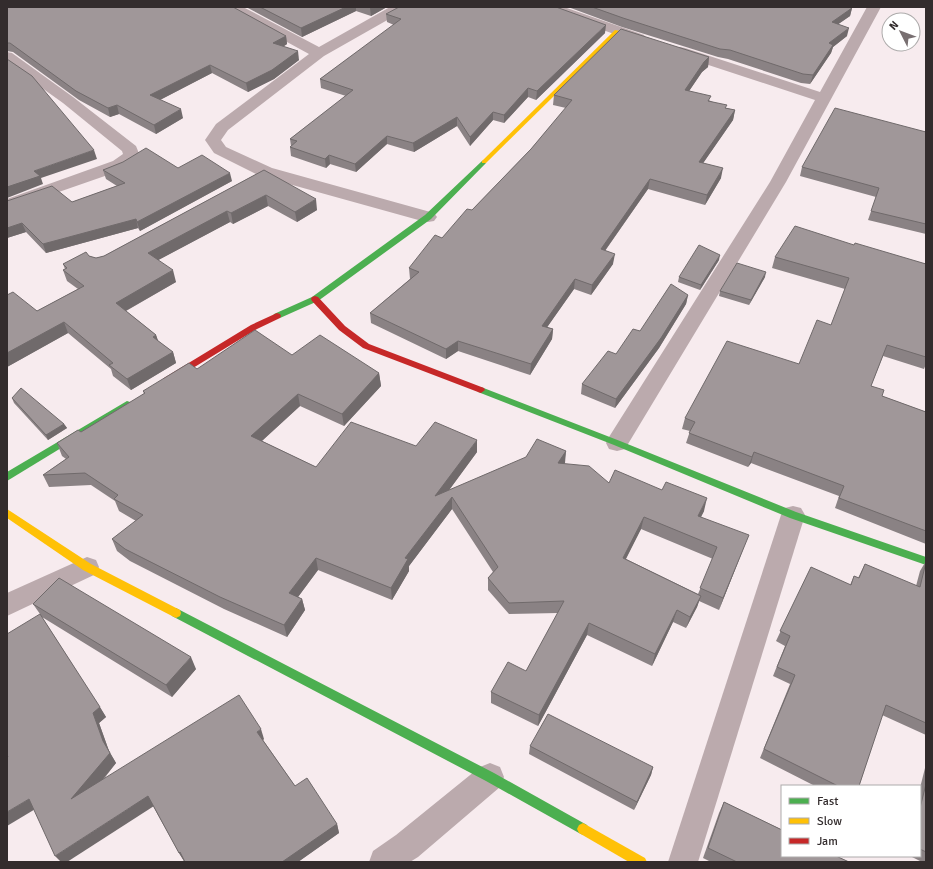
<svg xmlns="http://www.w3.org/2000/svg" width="933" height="869" viewBox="0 0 933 869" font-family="Signika,sans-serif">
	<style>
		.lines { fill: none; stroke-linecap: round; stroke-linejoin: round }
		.street { fill: #bbaaad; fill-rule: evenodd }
		.fast { fill: #4caf50; fill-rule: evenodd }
		.slow { fill: #ffc107; fill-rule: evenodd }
		.jam { fill: #c62828; fill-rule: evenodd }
		.wall { fill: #8a8284; fill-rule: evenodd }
		.shaded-wall { fill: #706a6b }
		.building { fill: #a09799; stroke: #706a6b }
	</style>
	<rect width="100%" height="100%" fill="#f7ebee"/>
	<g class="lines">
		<!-- street -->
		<g class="street">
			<path d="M226,7H243L319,47L390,7H407L405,10L324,56L228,130L221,140L226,147L272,168L434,213L437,217L434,221L428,222L422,221L260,176L214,153L205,140L216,124L309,54L228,10Z"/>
			<path d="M544,7H564L644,35L646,38L644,41L639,42L634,41L546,10Z"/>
			<path d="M867,7H881L786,182L625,449L617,451L609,449L606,443L609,437L770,182L815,100L675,54L673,51L675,48L680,47L685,48L820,92Z"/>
			<path d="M7,52L12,53L73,97L136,146L140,156L125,169L7,210V199L113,161L123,154L122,151L63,103L7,63Z"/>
			<path d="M793,506L801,508L805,515L698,862H668L781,515L785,508Z"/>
			<path d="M87,557L96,560L99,567L96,574L7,616V593Z"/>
			<path d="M490,763L500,767L504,777L500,787L418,857L410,862H369L373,851L396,835L480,767Z"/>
		</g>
		<!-- fast -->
		<g class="fast">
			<path d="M484,160L486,161V163L431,219L318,301L280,318H274L273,316L274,314L312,297L425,215L482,161Z"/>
			<path d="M481,387L620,441L796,512L926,557V565L790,518L614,445L478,392L477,390Z"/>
			<path d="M127,401L130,402L131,404L130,406L7,481V472Z"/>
			<path d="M176,608L494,773L587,825L589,829L587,833L583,835L579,833L486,781L172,616L171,613L172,610Z"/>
		</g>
		<!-- slow -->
		<g class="slow">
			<path d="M615,30L620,31L486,163H482V161Z"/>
			<path d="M7,509L91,564L180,610L181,613L180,616L176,618L172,616L83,570L7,518Z"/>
			<path d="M583,823L645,858L647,862H629L579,833L577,829L579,825Z"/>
		</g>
		<!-- jam -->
		<g class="jam">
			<path d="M315,296L318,297L345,326L369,344L484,388L485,390L481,393L478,392L363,348L339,330L312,301L311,299L312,297Z"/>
			<path d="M277,313L280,314L281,316L280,318L257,329L170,382H164L163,380L164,378L251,325Z"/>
		</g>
	</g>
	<!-- wall -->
	<g class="wall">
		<path d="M7,7L286,36L287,44L283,47L299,60L274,79L248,92L212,73L160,100L183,118L156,134L119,114L110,117L79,100L13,52L7,51Z"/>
		<path d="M246,7H387L371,16L356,11L302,37Z"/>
		<path d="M568,7H849L852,8L850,16L838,24L847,36L833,47L831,53L810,84L801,83L728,59L718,57L622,27Z"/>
		<path d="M386,14L605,33L536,100L528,97L504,123L493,120L470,146L457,126L414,152L387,144L356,172L330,164L326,168L291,156L290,147L291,146L290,139L346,96L321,88L320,79L394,25L387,22Z"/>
		<path d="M709,57L708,67L702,72L689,91L726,108L735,110L733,120L703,163L721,178L705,205L648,189L605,251L613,264L591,295L574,289L547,327L553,329L552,339L530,375L458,351L446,359L371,323L370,313L410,279L409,268L442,238L472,210L531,149L566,108L553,105L554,95Z"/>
		<path d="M926,132V234L868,220L876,197L800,176L802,167Z"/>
		<path d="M178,168L232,181L140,231L138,228L46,253L26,232L7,238V201L72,202L117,186L106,179L103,170Z"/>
		<path d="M264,170L317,210L297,222L268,206L233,224L230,222L158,260L176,282L126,311L156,335L158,341L173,352L176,363L131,390L113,376L111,369L68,333L7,367V295L37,311L78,289L67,281L63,270L65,269L63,264L89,256L96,258L104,256Z"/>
		<path d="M854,245L926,264V364L924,369L883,356L871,386L882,396L926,412V544L835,508L839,496L751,463L748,467L686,443L690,431L682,429L685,418L799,364L831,325L845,289L772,268L775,257Z"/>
		<path d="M719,260L700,290L678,282L679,277Z"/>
		<path d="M765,277L749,305L719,296L720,291Z"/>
		<path d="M688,295L686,304L659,348L615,408L581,394L582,384L616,354L640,331Z"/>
		<path d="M292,355L379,373L381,386L344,426L300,406L262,441L316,467L416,446L477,452L449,490L566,451L564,464L609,483L704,511L701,517L744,547L719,610L699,601L697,607L686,628L673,622L652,666L587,635L538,726L491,703V692L526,671L558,613L509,614L488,590V578L493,572L452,509L409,566V571L392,600L318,570L298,597L302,599L305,610L287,637L224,609L130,561L117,551L112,539L136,521L119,511L115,501L91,485L49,487L43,475L66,459L62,456L57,443L81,432L144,394L143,391L197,369ZM641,529L713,559L698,594L626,559Z"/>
		<path d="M12,398L64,424L67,428L48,440L14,403Z"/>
		<path d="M926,561V735L882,715L859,786H815L760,758L790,684L773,676L785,646L776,641L811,567L850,585L854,576L858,578L865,564L916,586L920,571Z"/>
		<path d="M33,604L196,669L172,697L42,617L106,717L99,723L109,751L116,763L103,780L264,739L263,740L295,786L337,824L339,833L298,862H185V861H184L179,853L153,806L34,810L8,757L40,614Z"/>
		<path d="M530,746L653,767L651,775L634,810L529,754Z"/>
		<path d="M926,764V862H922L910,856H920V788Z"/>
		<path d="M724,802L849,862H711L703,858L719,813Z"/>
	</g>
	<!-- shaded-wall -->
	<g class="shaded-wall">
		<path d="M346,7H356V11L302,37L301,28Z"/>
		<path d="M372,7H387L371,16L370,8Z"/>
		<path d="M852,8L850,16L830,30L832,22Z"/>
		<path d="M606,25L605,33L536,100L537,91Z"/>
		<path d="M849,28L847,36L833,47L831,53L810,84L813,75L829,43Z"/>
		<path d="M286,36L287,44L274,52L273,43Z"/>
		<path d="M298,51L299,60L274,79L248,92L246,83Z"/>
		<path d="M709,57L708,67L702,72L683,100L685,90L704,62Z"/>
		<path d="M210,65L212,73L152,104L150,95Z"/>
		<path d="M528,88V97L504,123V115Z"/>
		<path d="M117,105L119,114L110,117L108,108Z"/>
		<path d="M181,109L183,118L156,134L154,125Z"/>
		<path d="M735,110L733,120L697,172L699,162Z"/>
		<path d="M493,112V120L470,146V137Z"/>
		<path d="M457,117V126L414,152L413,143Z"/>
		<path d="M387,136V144L356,172L355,164Z"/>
		<path d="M94,150L97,159L41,178L43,184L7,198V187L34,171Z"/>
		<path d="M329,155L330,164L326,168L325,159Z"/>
		<path d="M723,168L721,178L705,205L707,195Z"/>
		<path d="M230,173L232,181L140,231L137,222Z"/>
		<path d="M650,179L648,189L599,259L601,249Z"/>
		<path d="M266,195L268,206L233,224L231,213Z"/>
		<path d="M316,199L317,210L297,222L295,212Z"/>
		<path d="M227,211L230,222L151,264L148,253Z"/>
		<path d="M136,219L138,228L46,253L43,244Z"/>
		<path d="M22,223L26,232L7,238V228Z"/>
		<path d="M615,254L613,264L591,295L592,285Z"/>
		<path d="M720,255L719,260L700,290L701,285Z"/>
		<path d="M173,270L176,282L120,314L116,303Z"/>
		<path d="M766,272L765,277L749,305L751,300Z"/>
		<path d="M575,279L574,289L541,336L542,326Z"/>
		<path d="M688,295L686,304L659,348L615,408L616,399Z"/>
		<path d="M64,322L68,333L7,367V353Z"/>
		<path d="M553,329L552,339L530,375L531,364Z"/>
		<path d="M156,335L160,346L153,337Z"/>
		<path d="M458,341V351L446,359V349Z"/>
		<path d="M173,352L176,363L131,390L127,379Z"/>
		<path d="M379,373L381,386L344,426L342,414Z"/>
		<path d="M298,394L300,406L254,448L251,436Z"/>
		<path d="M64,424L67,428L48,440L46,435Z"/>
		<path d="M477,440V452L436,508L435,496Z"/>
		<path d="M566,451L565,463L557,475L558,463Z"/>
		<path d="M754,452L751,463L748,467Z"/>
		<path d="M452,497V509L409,566V571L392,600L391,588L405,558Z"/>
		<path d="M707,498L704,511L695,528L698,516Z"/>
		<path d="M644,517L641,529L620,570L623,558Z"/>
		<path d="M749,535L744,547L719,610L723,598Z"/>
		<path d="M316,558L318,570L292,605L289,593Z"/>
		<path d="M701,596L697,607L686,628L690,617Z"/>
		<path d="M302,599L305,610L287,637L284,625Z"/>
		<path d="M677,610L673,622L652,666L655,654Z"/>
		<path d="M589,623L587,635L538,726L539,715Z"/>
		<path d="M191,657L196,669L172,697L166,685Z"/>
		<path d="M100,707L106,717L99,723L109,751L116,763L78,809L71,799L103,741L93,713Z"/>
		<path d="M261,729L264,739L261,742L257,732Z"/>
		<path d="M653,767L651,775L634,810L637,802Z"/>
		<path d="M148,796L154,806L67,862H61L55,856Z"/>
		<path d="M29,799L37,808L7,826V812Z"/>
		<path d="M337,824L339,833L298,862H282Z"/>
		<path d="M180,852L185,860L184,861L179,853Z"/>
	</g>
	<!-- building -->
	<g class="building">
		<path d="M7,7H233L286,36L273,43L298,51L272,70L246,83L210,65L150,95L181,109L154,125L117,105L108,108L76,91L10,43H7Z"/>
		<path d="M260,7H346L301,28Z"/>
		<path d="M399,7H556L606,25L537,91L528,88L504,115L493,112L470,137L457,117L413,143L387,136L355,164L329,155L325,159L290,147L297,141L290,139L353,90L320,79L401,19L386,14Z"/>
		<path d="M592,7H849L852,8L832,22L849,28L829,43L833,45L813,75L803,74L730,50L720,49L623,18Z"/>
		<path d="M621,29L709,57L704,62L685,90L711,96L708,101L727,105L725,108L735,110L699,162L723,168L707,195L650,179L601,249L615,254L592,285L575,279L542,326L553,329L531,364L458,341L446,349L370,313L419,272L409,268L435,235L442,238L467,209L472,210L531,149L572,100L554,95Z"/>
		<path d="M7,59L32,76L94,150L34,171L40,176L7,187Z"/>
		<path d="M835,108L926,132V224L871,211L879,188L802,167Z"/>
		<path d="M146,148L178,168L202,155L230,173L137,222L136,219L43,244L22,223L7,228V201L52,186L72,202L125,183L103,170L123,162Z"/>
		<path d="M264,170L316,199L295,212L266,195L231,213L227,211L148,253L173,270L116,303L156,335L153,337L173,352L127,379L109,365L113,363L64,322L7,353V295L13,292L37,311L84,286L63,270L67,268L63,264L86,252L89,256L96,258L104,256Z"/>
		<path d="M795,226L854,245L855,243L926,264V357L887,345L871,386L884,390L882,396L926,412V531L839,498L844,486L754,452L752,457L689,433L695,422L685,418L727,341L799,364L817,320L831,325L849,278L775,257Z"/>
		<path d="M699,245L720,255L701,285L679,277Z"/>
		<path d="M737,263L766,272L751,300L720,291Z"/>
		<path d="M671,284L688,295L661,338L616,399L582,384L608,351L616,354L633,329L640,331Z"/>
		<path d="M255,330L292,355L320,335L379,373L342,414L298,394L251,436L316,467L351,422L416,446L435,422L477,440L435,496L526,457L537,439L566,451L558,463L589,466L609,483L615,470L662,490L666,482L707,498L698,516L749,535L723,598L700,588L717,547L644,517L623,558L701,596L690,617L677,610L655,654L589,623L539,715L491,692L508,662L526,671L564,601L509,603L488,578L498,567L452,497L405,558L408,559L391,588L316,558L289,593L302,599L284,625L220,597L125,549L112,539L143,515L114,499L118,495L85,473L43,475L69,457L57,443L78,430L81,432L145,393L143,391L189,363L197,369Z"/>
		<path d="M21,388L64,424L46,435L12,398Z"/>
		<path d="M926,562V723L886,705L859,786H838L764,749L795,675L777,667L790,636L780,631L811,567L851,585L854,576L859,578L865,564L920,587Z"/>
		<path d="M59,578L191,657L166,685L33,604Z"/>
		<path d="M40,614L100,707L93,713L103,741L110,753L71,799L239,695L261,729L257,732L295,786L307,778L337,824L282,862H185L180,852L179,853L148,796L55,856L29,799L7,812V757H8L7,755V634Z"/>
		<path d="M548,714L653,767L637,802L530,746Z"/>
		<path d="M926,784V852L920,849V808Z"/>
		<path d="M724,802L782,830V856H836L849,862H737L708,848Z"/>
	</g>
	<!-- border -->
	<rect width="933" height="869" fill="none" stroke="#332c2d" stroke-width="16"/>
	<!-- legend -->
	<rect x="781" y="785" width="140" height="72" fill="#ffffff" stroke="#adabab"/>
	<rect x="789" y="798" width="20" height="6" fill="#4caf50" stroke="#adabab"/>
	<text x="817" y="805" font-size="12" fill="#332c2d">Fast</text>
	<rect x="789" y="818" width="20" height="6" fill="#ffc107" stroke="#adabab"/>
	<text x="817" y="825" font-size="12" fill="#332c2d">Slow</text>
	<rect x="789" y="838" width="20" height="6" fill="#c62828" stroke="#adabab"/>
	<text x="817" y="845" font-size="12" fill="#332c2d">Jam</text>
	<!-- north arrow -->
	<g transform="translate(901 32) rotate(312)"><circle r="19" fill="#ffffff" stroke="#adabab"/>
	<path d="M0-3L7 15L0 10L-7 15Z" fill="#786f71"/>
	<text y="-6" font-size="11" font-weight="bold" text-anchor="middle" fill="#332c2d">N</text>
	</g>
</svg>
